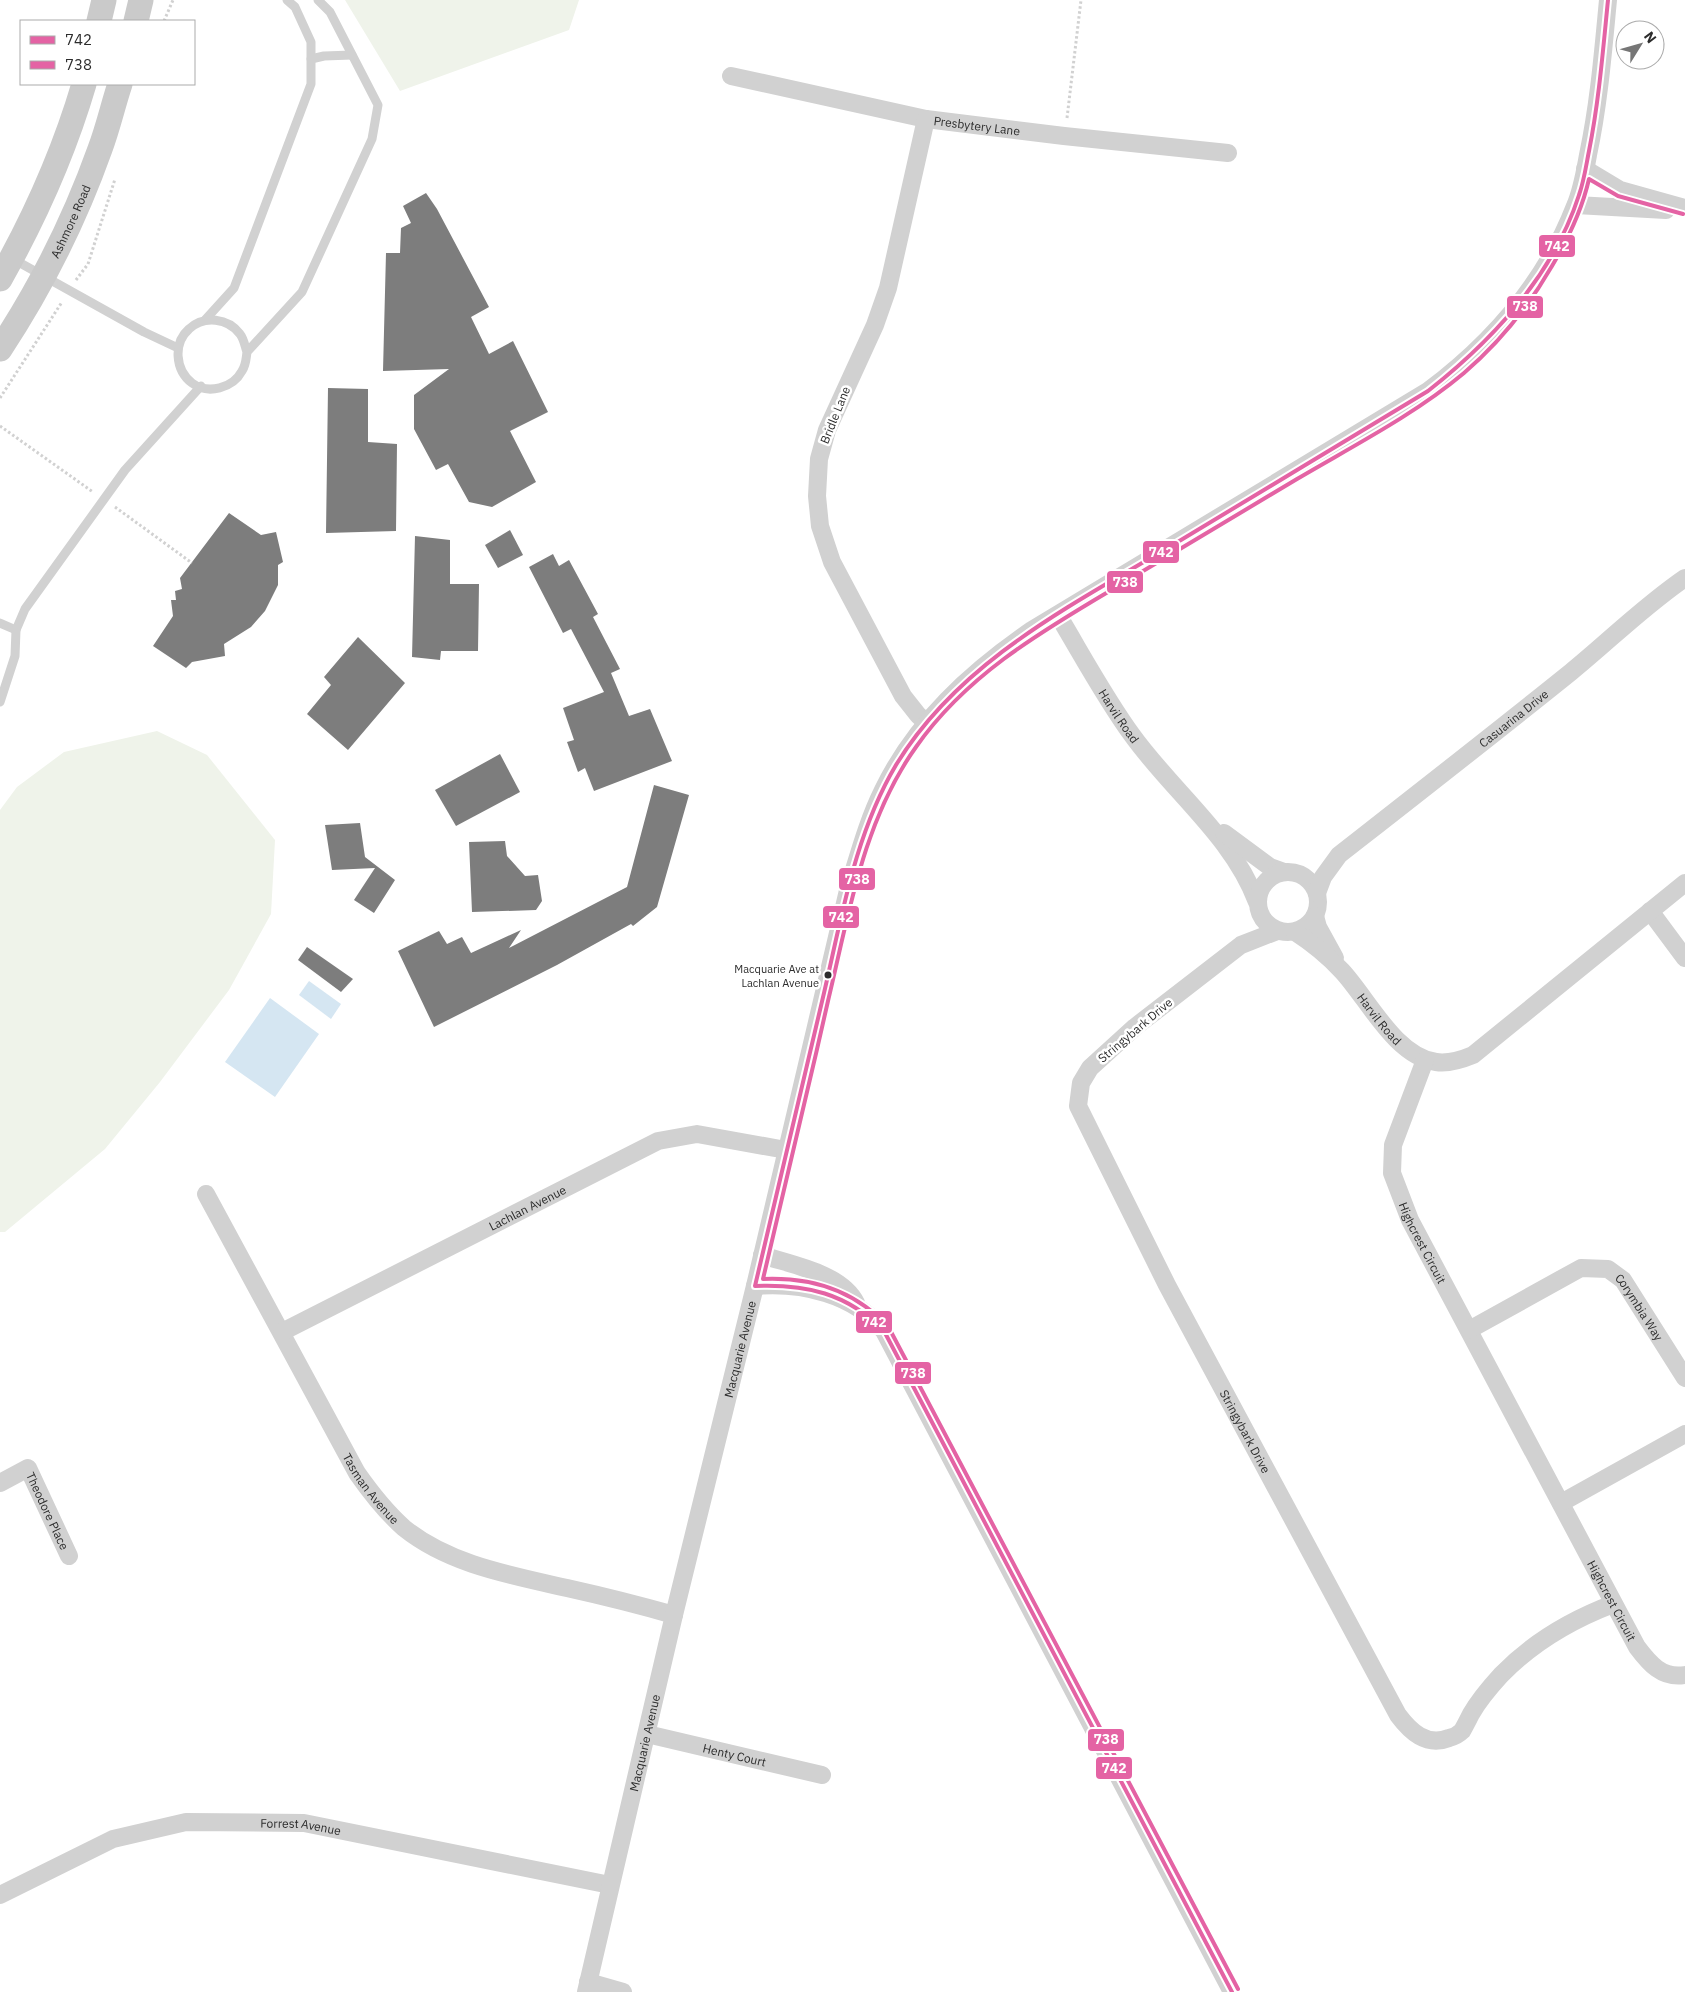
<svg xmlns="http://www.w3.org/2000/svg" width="1685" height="1992" viewBox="0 0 1685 1992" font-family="'IBM Plex Sans',sans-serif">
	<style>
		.green { fill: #eff3ea }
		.water { fill: #d5e6f2 }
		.building { fill: #7d7d7d }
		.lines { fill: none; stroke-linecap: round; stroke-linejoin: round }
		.path { stroke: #d1d1d1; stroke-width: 3; stroke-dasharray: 2.5 2.5; stroke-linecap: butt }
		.lane { stroke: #d1d1d1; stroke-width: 9 }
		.street { stroke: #d1d1d1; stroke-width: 18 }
		.secondary { stroke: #cacaca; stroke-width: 25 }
		.bus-1-casing { stroke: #fff; stroke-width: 8 }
		.bus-2-casing { stroke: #fff; stroke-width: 8 }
		.bus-1 { stroke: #e463a4; stroke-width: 4 }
		.bus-2 { stroke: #e463a4; stroke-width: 4 }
		.bus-dot { fill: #2c2c2c; stroke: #fff; stroke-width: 2 }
		.labels { text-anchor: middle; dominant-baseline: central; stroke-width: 5; stroke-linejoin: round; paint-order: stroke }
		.bus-label { font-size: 11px; fill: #2c2c2c; stroke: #fff; text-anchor: end }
		.street-label { font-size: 12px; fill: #2c2c2c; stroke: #fff }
		.line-badge { stroke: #fff; stroke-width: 2 }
		.badge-label { font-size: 14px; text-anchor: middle; font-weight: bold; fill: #fff }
	</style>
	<rect width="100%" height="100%" fill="#fff"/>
	<!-- green -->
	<g class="green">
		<path d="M345,0H579L569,30L400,91Z"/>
		<path d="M157,731L207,755L275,840L271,914L229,990L160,1082L105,1149L5,1232H0V810L17,787L64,752Z"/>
	</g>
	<!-- water -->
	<g class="water">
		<path d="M309,981L341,1004L331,1019L299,995Z"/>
		<path d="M270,998L319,1034L275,1097L225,1062Z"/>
	</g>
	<!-- building -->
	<g class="building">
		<path d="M426,193L437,209L489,307L471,317L489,354L513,341L548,412L510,431L536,482L492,507L469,502L448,464L436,470L414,429V395L449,369L383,371L386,253H400L401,228L411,223L403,206Z"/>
		<path d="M328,388L368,389V442L397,444L396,531L326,533Z"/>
		<path d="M229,513L261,535L276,532L283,562L278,565V585L265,611L251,627L224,644L225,656L192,662L186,668L153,646L173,616L171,600H176L175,591L182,589L180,578Z"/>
		<path d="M510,530L523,555L498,568L485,545Z"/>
		<path d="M415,536L450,540V584H479L478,651H441L440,660L412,657Z"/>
		<path d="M553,554L559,566L569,560L598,614L593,617L620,669L611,673L629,716L650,709L672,761L594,791L585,768L578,772L567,742L574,740L563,708L604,692L571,629L563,633L529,567Z"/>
		<path d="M358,637L405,683L348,750L307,714L331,685L324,677Z"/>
		<path d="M500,754L520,792L456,826L435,790Z"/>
		<path d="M654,785L689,795L657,907L633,926L631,924L557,965L434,1027L398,951L439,931L447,944L462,937L471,953L521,930L509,948L627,887Z"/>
		<path d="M360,823L365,857L395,880L374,913L354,900L375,868L332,870L325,825Z"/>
		<path d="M505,841L507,856L525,876L538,875L542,901L536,910L472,912L469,842Z"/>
		<path d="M307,947L353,979L341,992L298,960Z"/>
	</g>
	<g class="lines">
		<!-- path -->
		<g class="path">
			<path d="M164,21L173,0"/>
			<path d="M1067,118L1081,0"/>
			<path d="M76,280L88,264L115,179"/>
			<path d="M0,398L62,302"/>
			<path d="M0,426L93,492"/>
			<path d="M115,507L192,563"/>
		</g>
		<!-- lane -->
		<g class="lane">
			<path d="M311,59L324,56L352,55"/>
			<path d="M13,259L144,332L178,348"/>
			<path d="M205,320L234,288L311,84V42L295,7L287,0"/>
			<path d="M247,352C245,347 244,339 240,334C228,318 204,315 189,329C173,343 175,370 192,383C208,395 233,388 242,371C246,365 246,359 247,352L302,292L372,139L378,105L330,12L318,0"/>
			<path d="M0,623L16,630"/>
			<path d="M0,702L15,656L16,630L25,609L125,470L201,386"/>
		</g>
		<!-- street -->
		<g class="street">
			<path id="s1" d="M731,76L926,119L1064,136L1228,153"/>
			<path d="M926,119L888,288L875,325L827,430L819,459L817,496L820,526L832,562L903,696L918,715L927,723"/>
			<path d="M1585,169L1620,190L1685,208"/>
			<path d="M1576,205L1666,210"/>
			<path id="s2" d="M1058,615C1082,655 1105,698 1132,735C1173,792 1232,836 1257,902"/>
			<path d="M1224,833L1270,867L1284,872"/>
			<circle cx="1288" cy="902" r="30"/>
			<path id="s3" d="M1317,893L1323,877L1339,855C1417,794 1494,734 1571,672C1609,641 1644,606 1685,578"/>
			<path d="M1650,911L1685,958"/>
			<path d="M1315,916L1318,927L1335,958"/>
			<path id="s4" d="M1277,931L1241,945L1135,1027L1090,1068L1081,1083L1078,1106L1167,1285L1398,1715C1410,1731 1426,1747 1449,1738C1453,1737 1459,1734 1462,1731C1465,1726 1468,1720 1471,1714C1479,1700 1490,1687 1501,1675C1533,1642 1571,1620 1613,1604"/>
			<path id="s5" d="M1295,932C1312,943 1328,956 1342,971C1368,999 1395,1056 1436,1062C1449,1064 1461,1060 1473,1055L1685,883"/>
			<path id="s6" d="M1425,1060L1393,1145L1392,1173L1410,1220L1637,1647C1649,1663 1662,1679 1685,1675"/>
			<path id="s7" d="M206,1194L357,1473C371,1493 386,1512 404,1528C450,1565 511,1575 567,1588C603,1596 639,1605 674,1615"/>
			<path d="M762,1255C792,1265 841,1273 856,1303"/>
			<path d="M755,1286C802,1282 854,1294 884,1331L1232,1992"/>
			<path id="s8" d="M1469,1330L1581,1268L1608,1269L1623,1280L1685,1378"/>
			<path id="s9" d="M282,1332L658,1141L697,1134L786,1150"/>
			<path id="s10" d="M0,1483L28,1468L69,1556"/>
			<path d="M1561,1503L1685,1434"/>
			<path id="s11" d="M647,1734L822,1775"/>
			<path id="s12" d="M0,1895L113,1839L186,1822L304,1823L610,1885"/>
			<path d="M588,1982L623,1992"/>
			<path id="s13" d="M586,1992L674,1615L755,1286L849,886C859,854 868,820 883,790C916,722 971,672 1032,630L1428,391C1492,343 1546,281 1575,206C1582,190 1585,171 1588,155C1599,103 1603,52 1608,0"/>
		</g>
		<!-- secondary -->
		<g class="secondary">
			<path d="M99,21L104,0"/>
			<path d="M136,21L141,0"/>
			<path d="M0,279C35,217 64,152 84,84"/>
			<path id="s14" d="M0,349C41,287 75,219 100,149C108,128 113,105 120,84"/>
		</g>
		<defs>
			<path id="bus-1" d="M1232,1992L884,1331C847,1293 806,1284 755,1286C778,1188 801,1091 824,993C842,916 855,834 896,765C960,660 1074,604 1176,543C1260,492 1344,442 1428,391C1493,340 1553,276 1579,195C1584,181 1586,166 1589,151C1599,101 1603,50 1608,0"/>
			<path id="bus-2" d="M1238,1989L889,1328C856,1291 811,1277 763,1279C785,1187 807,1094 828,1001C849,914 863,821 916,747C965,677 1037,634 1108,592C1171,554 1234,517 1297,479C1353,446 1414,415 1464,373C1499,343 1529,306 1552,266C1568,239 1582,210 1589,179L1618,196L1683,214"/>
		</defs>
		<!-- bus-1 casing -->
		<use href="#bus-1" class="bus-1-casing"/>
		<!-- bus-2 casing -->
		<use href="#bus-2" class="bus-2-casing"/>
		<!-- bus-1 -->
		<use href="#bus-1" class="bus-1"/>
		<!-- bus-2 -->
		<use href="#bus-2" class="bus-2"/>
	</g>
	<!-- markers -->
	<circle class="bus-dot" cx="828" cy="975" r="4.5"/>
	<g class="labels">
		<!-- bus labels -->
		<g class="bus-label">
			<text x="819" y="969">Macquarie Ave at<tspan x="819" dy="14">Lachlan Avenue</tspan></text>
		</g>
		<!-- street labels -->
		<g class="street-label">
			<text stroke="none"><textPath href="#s1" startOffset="251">Presbytery Lane</textPath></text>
			<text stroke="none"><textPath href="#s14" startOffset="146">Ashmore Road</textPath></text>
			<text transform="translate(835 415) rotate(-68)">Bridle Lane</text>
			<text stroke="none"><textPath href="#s2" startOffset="118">Harvil Road</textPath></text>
			<text stroke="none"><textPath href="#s3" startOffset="266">Casuarina Drive</textPath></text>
			<text stroke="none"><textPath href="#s5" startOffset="122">Harvil Road</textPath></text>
			<text transform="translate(1135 1030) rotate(-40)">Stringybark Drive</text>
			<text stroke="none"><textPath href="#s9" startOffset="275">Lachlan Avenue</textPath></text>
			<text stroke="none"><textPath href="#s6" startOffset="195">Highcrest Circuit</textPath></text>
			<text stroke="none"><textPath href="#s8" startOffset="205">Corymbia Way</textPath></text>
			<text stroke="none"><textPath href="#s13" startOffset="661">Macquarie Avenue</textPath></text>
			<text stroke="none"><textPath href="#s4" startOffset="640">Stringybark Drive</textPath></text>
			<text stroke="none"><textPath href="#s7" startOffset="338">Tasman Avenue</textPath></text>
			<text stroke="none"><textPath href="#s10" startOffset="79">Theodore Place</textPath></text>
			<text stroke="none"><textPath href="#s6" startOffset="600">Highcrest Circuit</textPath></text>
			<text stroke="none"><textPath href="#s13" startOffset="256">Macquarie Avenue</textPath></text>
			<text stroke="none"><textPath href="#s11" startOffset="90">Henty Court</textPath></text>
			<text stroke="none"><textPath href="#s12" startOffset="316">Forrest Avenue</textPath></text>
		</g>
	</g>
	<g class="line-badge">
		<rect x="1538" y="234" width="38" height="24" rx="5" fill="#e463a4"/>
		<rect x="1506" y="295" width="38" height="24" rx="5" fill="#e463a4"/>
		<rect x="1142" y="540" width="38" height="24" rx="5" fill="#e463a4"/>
		<rect x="1106" y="570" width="38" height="24" rx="5" fill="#e463a4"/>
		<rect x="838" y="867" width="38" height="24" rx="5" fill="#e463a4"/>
		<rect x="822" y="905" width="38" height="24" rx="5" fill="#e463a4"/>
		<rect x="855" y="1310" width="38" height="24" rx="5" fill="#e463a4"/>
		<rect x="894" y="1361" width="38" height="24" rx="5" fill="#e463a4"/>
		<rect x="1087" y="1728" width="38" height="24" rx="5" fill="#e463a4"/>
		<rect x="1095" y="1756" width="38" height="24" rx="5" fill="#e463a4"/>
	</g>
	<g class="badge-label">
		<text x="1557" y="251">742</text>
		<text x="1525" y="311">738</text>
		<text x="1161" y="557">742</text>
		<text x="1125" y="587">738</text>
		<text x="857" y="884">738</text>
		<text x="841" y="922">742</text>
		<text x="874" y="1327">742</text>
		<text x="913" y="1378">738</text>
		<text x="1106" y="1744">738</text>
		<text x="1114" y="1773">742</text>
	</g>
	<!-- legend -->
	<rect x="20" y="20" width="175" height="65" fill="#ffffff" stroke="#ababab"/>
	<rect x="30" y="36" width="25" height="8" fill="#e463a4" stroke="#ababab"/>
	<text x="65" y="45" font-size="15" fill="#2c2c2c">742</text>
	<rect x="30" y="61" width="25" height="8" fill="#e463a4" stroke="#ababab"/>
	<text x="65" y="70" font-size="15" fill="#2c2c2c">738</text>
	<!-- north arrow -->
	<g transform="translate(1640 45) rotate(53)"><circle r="24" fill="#ffffff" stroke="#ababab"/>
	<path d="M0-4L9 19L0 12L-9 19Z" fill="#767676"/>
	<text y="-8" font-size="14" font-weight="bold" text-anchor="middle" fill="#2c2c2c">N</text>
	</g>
</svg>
